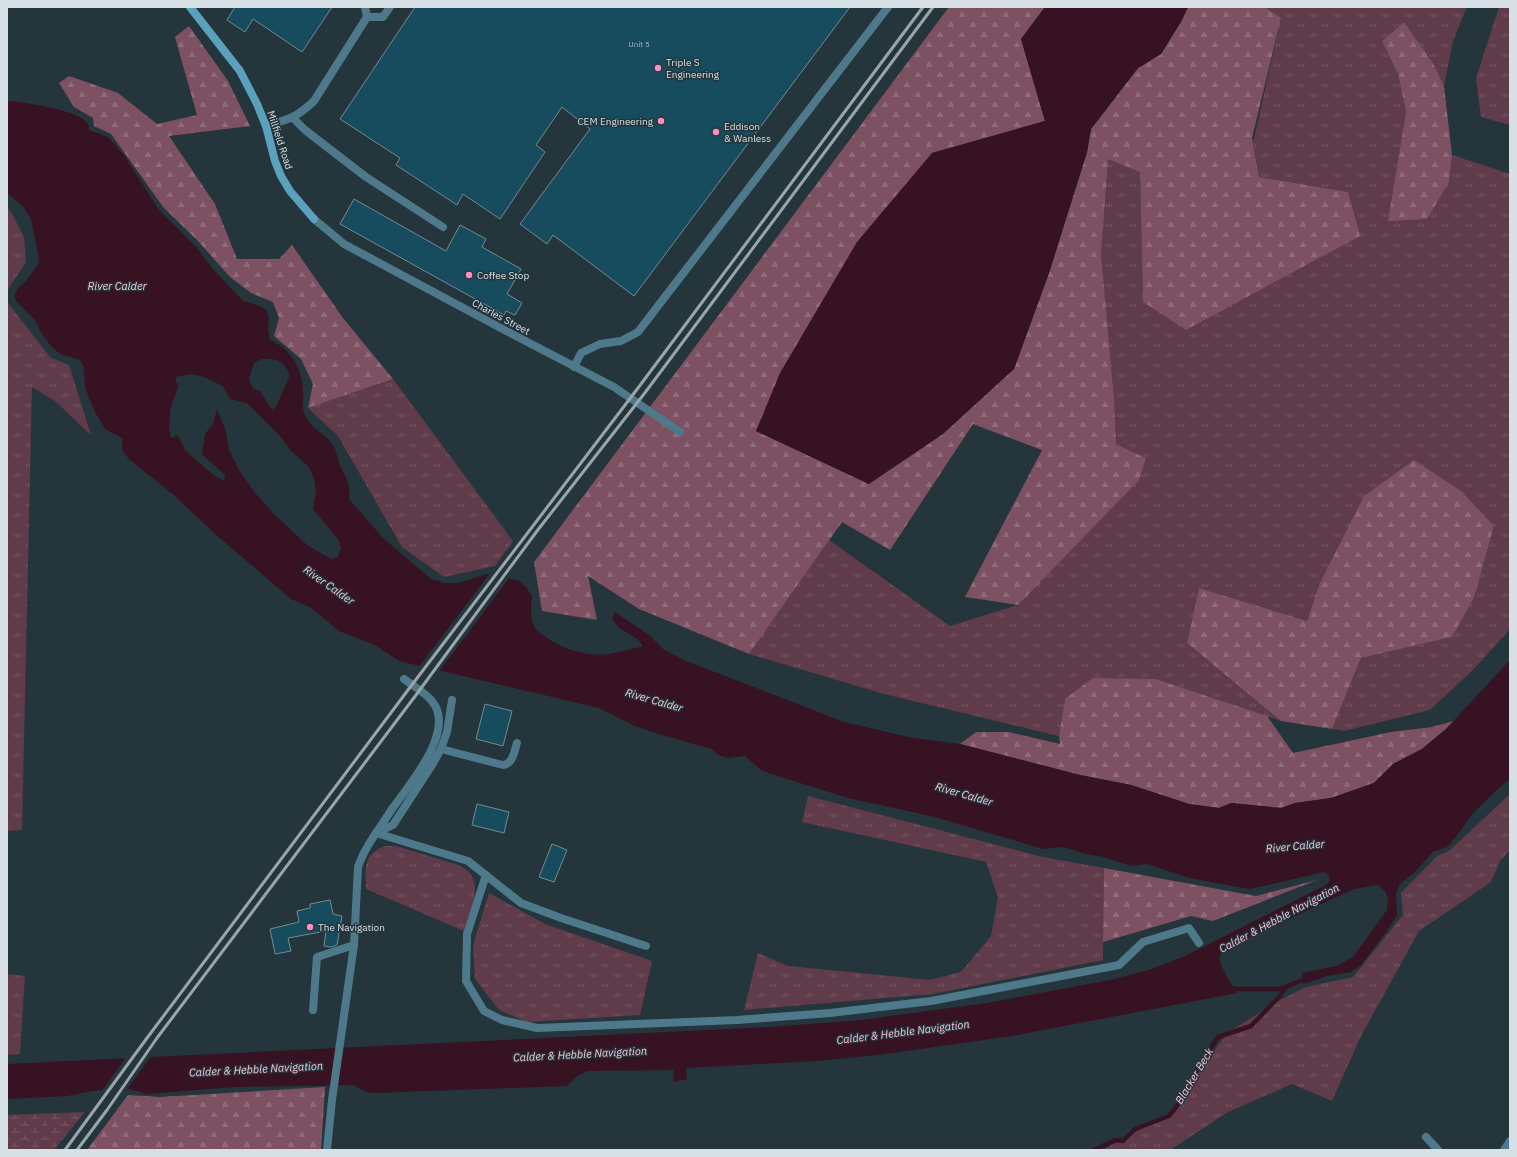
<svg xmlns="http://www.w3.org/2000/svg" width="1517" height="1157" viewBox="0 0 1517 1157" font-family="'IBM Plex Sans',sans-serif">
	<style>
		.grass { fill: url(#grass-tufts) }
		.forest { fill: url(#forest-firs) }
		.wetland { fill: url(#wetland-marsh) }
		.water { fill: #361222; fill-rule: evenodd }
		.pier { fill: #24353c }
		.lines { fill: none; stroke-linecap: round; stroke-linejoin: round }
		.stream { stroke: #361222; stroke-width: 4.5 }
		.building { fill: #174b5e; stroke: #768a92 }
		.lane { stroke: #4e798b; stroke-width: 8 }
		.street { stroke: #4e798b; stroke-width: 8 }
		.secondary { stroke: #5aa1be; stroke-width: 8 }
		.rail { stroke: #99a5ab; stroke-width: 3 }
		.poi-dot { fill: #fe8ebd; stroke: #24353c; stroke-width: 1.5 }
		.labels { text-anchor: middle; dominant-baseline: central; stroke-width: 3; stroke-linejoin: round; paint-order: stroke }
		.number-label { font-size: 8px; fill: #a6bbc3 }
		.poi-label { font-size: 10px; fill: #d6e0e5; stroke: #24353c; text-anchor: start }
		.street-label { font-size: 10px; fill: #d6e0e5; stroke: #24353c }
		.water-label { font-size: 11px; font-style: italic; fill: #fcc0d6; stroke: #24353c }
	</style>
	<defs>
		<pattern id="grass-tufts" width="24" height="20" patternUnits="userSpaceOnUse"><rect width="24" height="20" fill="#603b4a"/><path d="M3 7l-1-3M5 7V3M7 7l1-3M15 17l-1-3M17 17v-4M19 17l1-3" fill="none" stroke="#765764"/></pattern>
		<pattern id="forest-firs" width="22" height="20" patternUnits="userSpaceOnUse"><rect width="22" height="20" fill="#7d5162"/><path d="M5 1l3.5 6h-7zM16 11l3.5 6h-7z" fill="#8f6a78"/></pattern>
		<pattern id="wetland-marsh" width="20" height="14" patternUnits="userSpaceOnUse"><rect width="20" height="14" fill="#603b4a"/><path d="M1 5h8M5 5V1M11 12h8M15 12V8" fill="none" stroke="#765764"/></pattern>
	</defs>
	<rect width="100%" height="100%" fill="#24353c"/>
	<!-- grass -->
	<g class="grass">
		<path d="M1265,7H1467L1453,41L1444,86L1433,63L1404,22L1382,41L1398,74L1406,112L1389,221L1449,182L1452,155L1510,174V629L1473,670L1430,710L1344,731L1332,729L1361,658L1452,637L1474,598L1494,526L1319,585L1307,621L1199,588L1187,643L1281,721L1156,679L1065,699L1059,736L884,694L749,654L829,540L950,626L1018,605L1146,458L1116,444L1101,254L1107,158L1140,171L1143,302L1348,192L1259,177L1253,143L1281,18Z"/>
		<path d="M1499,7H1510V125L1481,117L1476,78Z"/>
		<path d="M7,208L10,210L24,237L26,262L7,291Z"/>
		<path d="M7,302L51,358L69,365L91,435L55,401L32,387L22,830L7,831Z"/>
		<path d="M393,379L513,541L495,566L444,577L402,547L338,436L308,408Z"/>
		<path d="M1510,794V850L1500,861L1491,882L1419,931L1361,1036L1332,1101L1292,1084L1228,1112L1170,1150H1103L1169,1113L1227,1033L1280,1000L1306,987L1353,977L1403,915L1401,893L1437,856L1449,851Z"/>
		<path d="M808,796L1043,857L1104,868L1103,960L933,994L744,1010L758,953L788,966L930,980L961,972L991,936L998,897L986,862L802,822Z"/>
		<path d="M385,846H396L455,864C489,876 471,906 464,931L366,889C366,867 362,855 385,846Z"/>
		<path d="M489,893L545,924L652,961L640,1015L527,1022L499,1010L475,979L473,945Z"/>
		<path d="M7,974L25,976L20,1054L7,1055Z"/>
	</g>
	<!-- forest -->
	<g class="forest">
		<path d="M949,7H1045L1021,39L1045,121L932,153L756,431L869,484L1014,369L1049,273L1087,152L1091,129L1138,68L1161,54L1182,20L1188,7H1265L1281,18L1252,138L1259,177L1348,192L1360,236L1186,330L1143,302L1140,172L1108,159L1101,254L1114,400L1116,444L1146,458L1139,480L1018,605L965,597L1042,450L973,424L890,550L842,522L749,654L639,609L588,576L597,620L542,611L534,562Z"/>
		<path d="M1404,22L1433,63L1444,86L1452,155L1449,182L1427,219L1388,221L1406,112L1398,74L1382,41Z"/>
		<path d="M189,26L228,81L250,126L169,136L215,204L237,259H279L292,245L343,318L393,379L308,408L313,384L301,359L274,336L279,318L273,302L251,293L230,277L197,240L164,208L111,134L94,126L93,118L74,107L59,83L69,76L118,93L157,124L197,115L175,37Z"/>
		<path d="M1414,460L1461,491L1494,526L1474,598L1452,637L1361,658L1332,729L1281,721L1187,643L1199,588L1307,621L1319,585L1364,496Z"/>
		<path d="M1093,678L1156,679L1267,716L1293,753L1391,732L1432,727L1454,721L1446,729L1422,749L1393,764L1374,783L1331,798L1295,803L1281,808L1232,803L1219,808L1189,804L1131,785L1080,775L960,744L976,732H1008L1060,744L1059,736L1065,699Z"/>
		<path d="M1104,868L1256,896L1317,880L1213,921L1191,916L1103,942Z"/>
		<path d="M325,1087L321,1150H87L128,1095L160,1097Z"/>
	</g>
	<!-- wetland -->
	<path class="wetland" d="M85,1112L54,1150H7V1115Z"/>
	<!-- water -->
	<g class="water">
		<path d="M1045,7H1188L1182,20L1161,54L1138,68L1091,129L1087,152L1049,273L1014,369L943,434L869,484L756,431L780,373L857,242L932,153L1045,121L1021,39Z"/>
		<path d="M7,101C23,102 80,110 88,124C89,126 89,128 89,130L108,137L124,155L159,210L196,247L212,268L243,301L260,306L267,311L269,319L268,329L270,340C291,349 302,368 303,391C304,399 301,407 305,415C312,430 321,431 330,441C337,449 337,458 341,467C343,473 348,480 349,487C350,491 349,495 349,499L383,538L431,579L445,583H458L487,574L519,581L526,587L532,596C531,605 530,618 534,626C535,629 540,633 543,635C560,649 587,657 609,654C621,652 631,648 643,647L639,640L619,628L612,619L615,612L649,635L663,649L686,661L844,722L913,738L960,744L1080,775L1131,785L1189,804L1219,808L1231,803L1281,808L1295,803L1331,798L1374,783L1393,764L1422,749L1446,729L1510,660V779L1498,789L1473,813L1456,837L1447,847L1433,852L1413,874L1399,885L1396,894L1397,915L1387,931L1361,965L1351,972L1327,976L1303,984L1302,973L1336,966L1353,957L1387,910L1388,898L1385,891L1378,885L1354,889L1266,929L1222,952C1214,961 1232,984 1237,993L1012,1036L878,1055L817,1061L686,1068L687,1079L674,1082L673,1070L587,1071L576,1077L567,1086L375,1093L366,1092L354,1085L234,1087L147,1094L130,1089L99,1090L67,1096L7,1099V1064L771,1027L861,1020L987,1003L1110,980L1152,969L1185,956L1326,885L1330,881L1329,876L1324,872L1250,889L1189,878L1147,864L1132,866L1100,856L1085,854L1064,847L1043,849L935,817L848,798L762,771L745,756L728,758L718,755L712,749L662,735L635,726L599,708L399,661L375,645L339,631L310,607L291,599L214,533L176,497L128,458L122,450V438L105,429L95,412L85,388L84,368L80,360L60,354L51,346L42,334L35,320L17,302L14,296L19,287L26,281L39,263L38,253L31,219L22,205L7,193ZM262,359C277,358 283,361 290,375L277,405L272,410L260,391L253,389L249,379L254,363ZM192,374L204,377L223,386L230,399L247,403L281,437L291,451L308,466L314,478L316,491L313,509L338,539L341,548L338,557L331,559L307,545L275,515L255,493L239,470L229,450L226,432L217,409L213,424L205,434L202,454L225,475L224,481L212,474L185,450L178,435L171,438L169,429L170,410L178,387L175,377Z"/>
	</g>
	<!-- pier -->
	<g class="pier">
		<path d="M491,572L510,577L438,673L418,668Z"/>
		<path d="M152,1055L126,1091L101,1092L127,1056Z"/>
	</g>
	<g class="lines">
		<!-- stream -->
		<g class="stream">
			<path d="M1229,989H1281L1307,978"/>
			<path d="M1094,1150L1115,1140L1123,1141L1135,1129L1169,1116L1183,1098L1199,1066L1218,1037L1251,1026L1279,997L1286,987"/>
		</g>
	</g>
	<!-- building -->
	<g class="building">
		<path d="M235,7H332L302,52L253,19L245,32L227,20Z"/>
		<path d="M415,7H850L634,296L553,235L547,244L520,224L590,129L562,107L536,145L545,152L500,219L463,194L457,205L396,165L400,158L340,119Z"/>
		<path d="M354,199L446,251L460,225L486,239L482,247L521,269L507,294L522,303L515,315L506,311L504,315L340,224Z"/>
		<path d="M485,704L512,711L503,746L476,739Z"/>
		<path d="M477,804L509,812L504,833L472,825Z"/>
		<path d="M552,844L567,850L554,882L539,877Z"/>
		<path d="M330,900L333,914L342,916L337,945L331,947L324,946L326,931L288,938L291,951L275,954L270,929L299,922L297,911L310,908V904Z"/>
	</g>
	<g class="lines">
		<!-- lane -->
		<g class="lane">
			<path d="M367,17H383L390,7"/>
			<path d="M293,118L305,130L366,177L443,227"/>
			<path d="M266,126C289,119 296,118 314,101L367,17L365,7"/>
			<path d="M314,219L344,244L512,334L614,387L680,432"/>
			<path d="M574,367L581,353L600,344L621,341L638,332L888,7"/>
			<path d="M441,749L503,765C513,764 514,752 517,743"/>
			<path d="M392,809C409,785 458,729 431,700C424,692 413,686 404,679"/>
			<path d="M376,833L393,825L432,765L441,749L447,732L452,700"/>
			<path d="M486,875L467,934L466,981L484,1011L502,1020L537,1028L737,1020L830,1013L931,1001L1119,965L1143,942L1189,928L1199,943"/>
			<path d="M313,1010L317,957L354,945"/>
			<path d="M1426,1137L1438,1150"/>
			<path d="M1504,1150L1510,1141"/>
		</g>
		<!-- street -->
		<g class="street">
			<path d="M376,833L468,861L521,903L561,918L646,946"/>
			<path d="M327,1150L332,1100L354,945L358,867C365,846 380,828 392,809"/>
		</g>
		<!-- secondary -->
		<path class="secondary" d="M190,7L240,71L257,104L266,126L275,161L281,176L290,191L314,219"/>
		<!-- rail -->
		<g class="rail">
			<path d="M65,1150L147,1038L408,690L638,388L923,7"/>
			<path d="M77,1150L107,1110L157,1038L416,695L537,531L644,394L933,7"/>
		</g>
	</g>
	<!-- markers -->
	<g class="poi-dot">
		<circle cx="658" cy="68" r="4"/>
		<circle cx="661" cy="121" r="4"/>
		<circle cx="716" cy="132" r="4"/>
		<circle cx="469" cy="275" r="4"/>
		<circle cx="310" cy="927" r="4"/>
	</g>
	<g class="labels">
		<!-- number labels -->
		<g class="number-label">
			<text x="639" y="44">Unit 5</text>
		</g>
		<!-- poi labels -->
		<g class="poi-label">
			<text x="666" y="62">Triple S<tspan x="666" dy="12">Engineering</tspan></text>
			<text x="653" y="121" text-anchor="end">CEM Engineering</text>
			<text x="724" y="126">Eddison<tspan x="724" dy="12">&amp; Wanless</tspan></text>
			<text x="477" y="275">Coffee Stop</text>
			<text x="318" y="927">The Navigation</text>
		</g>
		<!-- street labels -->
		<g class="street-label">
			<text transform="translate(280 140) rotate(72)">Millfield Road</text>
			<text transform="translate(501 317) rotate(28)">Charles Street</text>
		</g>
		<!-- water labels -->
		<g class="water-label">
			<text x="117" y="286">River Calder</text>
			<text transform="translate(329 585) rotate(35)">River Calder</text>
			<text transform="translate(654 700) rotate(16)">River Calder</text>
			<text transform="translate(964 794) rotate(16)">River Calder</text>
			<text transform="translate(1295 846) rotate(-5)">River Calder</text>
			<text transform="translate(1279 918) rotate(-28)">Calder &amp; Hebble Navigation</text>
			<text transform="translate(903 1032) rotate(-7)">Calder &amp; Hebble Navigation</text>
			<text transform="translate(580 1054) rotate(-3)">Calder &amp; Hebble Navigation</text>
			<text transform="translate(256 1069) rotate(-3)">Calder &amp; Hebble Navigation</text>
			<text transform="translate(1194 1076) rotate(-59)">Blacker Beck</text>
		</g>
	</g>
	<!-- border -->
	<rect width="1517" height="1157" fill="none" stroke="#d6e0e5" stroke-width="16"/>
</svg>
